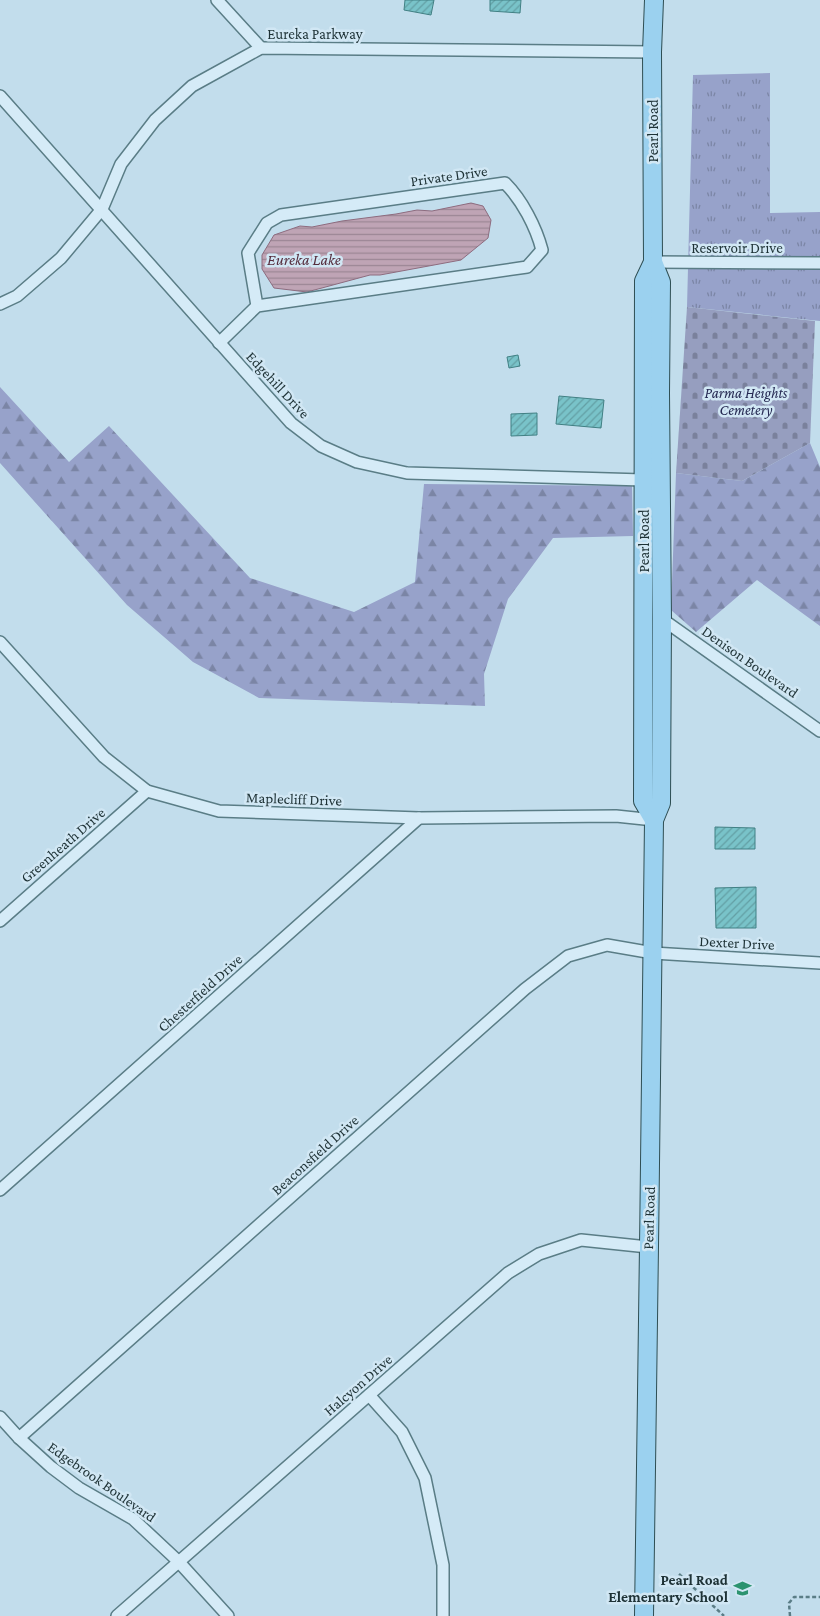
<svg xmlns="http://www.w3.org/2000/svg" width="820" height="1616" viewBox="0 0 820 1616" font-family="'Crimson Pro',serif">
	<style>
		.grass { fill: url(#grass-tufts) }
		.forest { fill: url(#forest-firs) }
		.cemetery { fill: url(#cemetery-stones) }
		.water { fill: url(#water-rules); stroke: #8d6c7f }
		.building { fill: url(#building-hatch); stroke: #418084 }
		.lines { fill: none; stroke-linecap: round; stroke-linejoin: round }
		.street-casing { stroke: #5a7d86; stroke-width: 14 }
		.primary-casing { stroke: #2e4e53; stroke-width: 20 }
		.path { stroke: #5a7d86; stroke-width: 2.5; stroke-dasharray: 4 2.5; stroke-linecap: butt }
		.street { stroke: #d5ebf7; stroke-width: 11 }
		.primary { stroke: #9bd1ef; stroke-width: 18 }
		.labels { text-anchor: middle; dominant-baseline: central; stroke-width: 5; stroke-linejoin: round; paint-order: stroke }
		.street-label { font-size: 15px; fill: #1e3236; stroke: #d1e7f4 }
		.park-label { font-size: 15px; font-style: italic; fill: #252952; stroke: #d1e7f4 }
		.poi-label { font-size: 15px; font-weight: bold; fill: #1e3236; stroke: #d1e7f4; text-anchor: end }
		.water-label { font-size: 16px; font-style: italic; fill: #552d3d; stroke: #d1e7f4 }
	</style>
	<defs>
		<pattern id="grass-tufts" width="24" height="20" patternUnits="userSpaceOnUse" patternTransform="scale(1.25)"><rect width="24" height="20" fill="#97a2ca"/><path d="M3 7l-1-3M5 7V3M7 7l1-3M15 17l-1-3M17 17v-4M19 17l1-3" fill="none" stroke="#7b85a5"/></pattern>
		<pattern id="forest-firs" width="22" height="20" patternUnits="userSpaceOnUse" patternTransform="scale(1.25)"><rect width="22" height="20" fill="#97a2ca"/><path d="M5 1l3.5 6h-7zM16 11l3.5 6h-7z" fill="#7b85a5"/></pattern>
		<pattern id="cemetery-stones" width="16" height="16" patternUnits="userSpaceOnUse" patternTransform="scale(1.25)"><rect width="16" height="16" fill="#969ebf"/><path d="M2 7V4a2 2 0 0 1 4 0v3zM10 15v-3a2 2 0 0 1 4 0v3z" fill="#7a819c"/></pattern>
		<pattern id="water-rules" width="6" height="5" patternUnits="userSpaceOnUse" patternTransform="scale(1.25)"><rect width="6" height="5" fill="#bfa4b5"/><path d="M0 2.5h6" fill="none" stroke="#9b8694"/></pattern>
		<pattern id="building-hatch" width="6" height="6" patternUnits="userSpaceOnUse" patternTransform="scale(1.25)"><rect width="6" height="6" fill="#79c3c9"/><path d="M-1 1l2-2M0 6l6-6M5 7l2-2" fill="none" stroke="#639fa4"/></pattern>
	</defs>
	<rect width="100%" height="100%" fill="#c2ddec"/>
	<!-- grass -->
	<path class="grass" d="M770,73V213L820,212V321L687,307L693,75Z"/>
	<!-- forest -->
	<g class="forest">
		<path d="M0,387L69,462L109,426L250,578L354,612L415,582L424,484L632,486L633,536L553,538L508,599L484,674L485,706L259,698L193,662L127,605L0,463Z"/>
		<path d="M810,443L820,467V626L757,580L696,632L671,610L676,473L742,481Z"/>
	</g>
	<!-- cemetery -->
	<path class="cemetery" d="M687,307L815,321L810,443L742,481L676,473Z"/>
	<!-- water -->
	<path class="water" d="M471,203L483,206L491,220L488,238L461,260L380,275H370L307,292L274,288L262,269V255L274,235L300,226L312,227L342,221L396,214L417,210L432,211Z"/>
	<!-- building -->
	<g class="building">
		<path d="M405,0H434L431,15L404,10Z"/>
		<path d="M490,0H521L520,13L490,11Z"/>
		<path d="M518,355L520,366L509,368L507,357Z"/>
		<path d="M559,396L604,400L601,428L556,424Z"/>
		<path d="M537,413V435L511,436V414Z"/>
		<path d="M715,827L755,828V849H715Z"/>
		<path d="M756,887V928H716L715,888Z"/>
	</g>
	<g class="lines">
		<defs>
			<g id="street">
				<path d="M217,0L261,48"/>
				<path d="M0,96L291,423L321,446L357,462L407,473L643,480"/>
				<path d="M653,262L820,263"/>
				<path d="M0,304L17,296L61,258L102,209L121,164L155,120L192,86L261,48L652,52"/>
				<path d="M219,343L257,306L527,267L542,250C536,227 522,200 505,183L281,215L267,223L248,253L257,306"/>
				<path d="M662,619L820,731"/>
				<path d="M0,642L104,757L147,791L219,811L419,818L616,816L654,820"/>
				<path d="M0,921L147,791"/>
				<path d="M0,1190L419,818"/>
				<path d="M369,1395L402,1432L425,1478L443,1565V1616"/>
				<path d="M0,1417L19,1438L51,1467L79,1488L133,1519L178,1561L228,1616"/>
				<path d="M19,1438L525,989L568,956L607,945L653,953L820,963"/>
				<path d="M117,1616L508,1273L539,1254L581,1240L648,1247"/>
			</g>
			<g id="primary">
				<path d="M653,262L644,281L643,801L654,820"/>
				<path d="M644,1616C647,1351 652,1085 654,820L661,803L662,619L660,393L661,282L653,262L652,52L654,0"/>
			</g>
		</defs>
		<!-- street casing -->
		<use href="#street" class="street-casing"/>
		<!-- primary casing -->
		<use href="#primary" class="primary-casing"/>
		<!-- path -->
		<g class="path">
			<path d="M679,1574L724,1616"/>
			<path d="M790,1616L789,1603L794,1597H820"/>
		</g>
		<!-- street -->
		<use href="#street" class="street"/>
		<!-- primary -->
		<use href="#primary" class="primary"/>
	</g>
	<!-- icons -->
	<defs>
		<symbol id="school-bare" viewBox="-9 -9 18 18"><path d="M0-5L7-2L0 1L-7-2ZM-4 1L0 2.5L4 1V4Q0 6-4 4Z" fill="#2c936f" stroke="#d1e7f4" stroke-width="2.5" paint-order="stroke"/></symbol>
	</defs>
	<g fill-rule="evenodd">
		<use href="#school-bare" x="730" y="1576" width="25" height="25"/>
	</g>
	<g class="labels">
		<!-- street labels -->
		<g class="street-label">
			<text x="315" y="34">Eureka Parkway</text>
			<text transform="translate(653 131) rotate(-90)">Pearl Road</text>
			<text transform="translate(449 176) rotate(-8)">Private Drive</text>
			<text x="737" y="248">Reservoir Drive</text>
			<text transform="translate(278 385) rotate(47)">Edgehill Drive</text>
			<text transform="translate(644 541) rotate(-90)">Pearl Road</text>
			<text transform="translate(750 662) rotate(35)">Denison Boulevard</text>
			<text transform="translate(294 799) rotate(2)">Maplecliff Drive</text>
			<text transform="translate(63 845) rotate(-41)">Greenheath Drive</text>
			<text transform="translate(737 943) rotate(3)">Dexter Drive</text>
			<text transform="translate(200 993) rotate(-42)">Chesterfield Drive</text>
			<text transform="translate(315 1155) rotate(-42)">Beaconsfield Drive</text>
			<text transform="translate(649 1218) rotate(-88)">Pearl Road</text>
			<text transform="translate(358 1385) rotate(-41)">Halcyon Drive</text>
			<text transform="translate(102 1482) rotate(35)">Edgebrook Boulevard</text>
		</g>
		<!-- park labels -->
		<g class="park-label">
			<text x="746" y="393">Parma Heights<tspan x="746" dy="17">Cemetery</tspan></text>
		</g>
		<!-- poi labels -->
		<g class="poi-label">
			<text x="728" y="1580">Pearl Road<tspan x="728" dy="17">Elementary School</tspan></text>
		</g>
		<!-- water labels -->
		<g class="water-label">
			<text x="304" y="259">Eureka Lake</text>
		</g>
	</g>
</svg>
